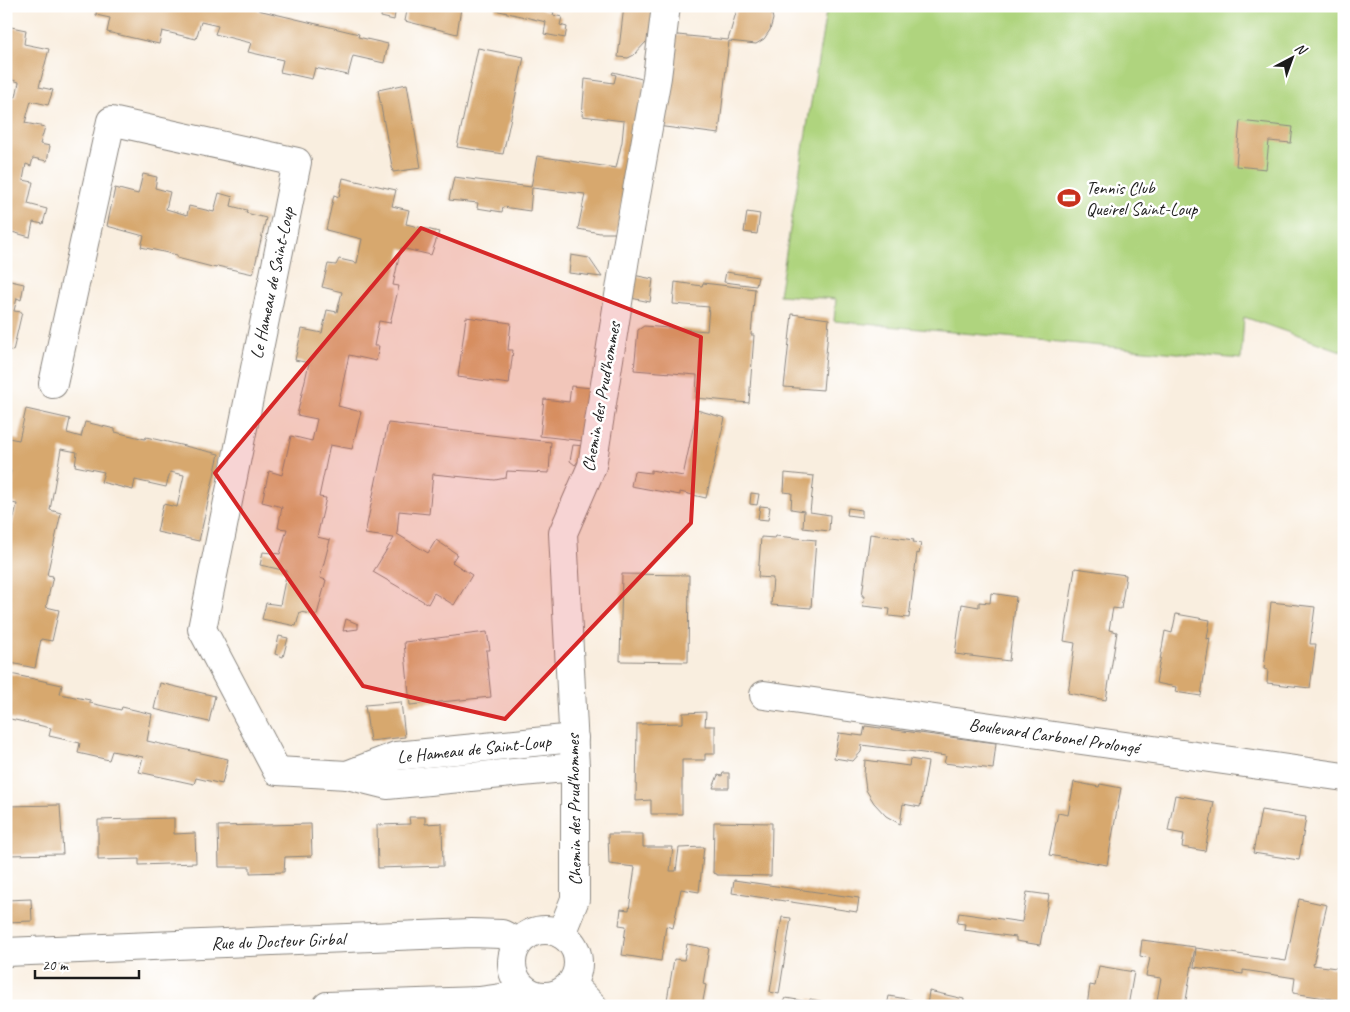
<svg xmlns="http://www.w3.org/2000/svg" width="1350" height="1012" viewBox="0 0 1350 1012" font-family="Caveat,sans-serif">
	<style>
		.park { fill: #afd47e; stroke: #66784d }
		.building { fill: #d7a86e }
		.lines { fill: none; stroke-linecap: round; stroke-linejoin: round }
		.street-casing { stroke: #8a857e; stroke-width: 30 }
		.street { stroke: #fff; stroke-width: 28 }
		.marked { fill: #d62828; fill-opacity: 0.2; stroke: #d62828; stroke-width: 4; stroke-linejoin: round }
		.labels { text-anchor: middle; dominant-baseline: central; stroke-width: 5; stroke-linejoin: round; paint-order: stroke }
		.poi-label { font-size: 18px; fill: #1c1c1c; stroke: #fff; text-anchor: start }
		.street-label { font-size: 18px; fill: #1c1c1c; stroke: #fff }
	</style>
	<rect width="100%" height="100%" fill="#fff"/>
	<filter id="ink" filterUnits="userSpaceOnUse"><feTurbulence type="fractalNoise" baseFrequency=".02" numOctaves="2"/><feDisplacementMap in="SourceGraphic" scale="10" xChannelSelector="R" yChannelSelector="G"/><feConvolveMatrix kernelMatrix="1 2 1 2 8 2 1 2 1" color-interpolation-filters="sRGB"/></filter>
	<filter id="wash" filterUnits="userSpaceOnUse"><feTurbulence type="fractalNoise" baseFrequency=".0096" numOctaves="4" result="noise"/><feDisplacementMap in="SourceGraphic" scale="20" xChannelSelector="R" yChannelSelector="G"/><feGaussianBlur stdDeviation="1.12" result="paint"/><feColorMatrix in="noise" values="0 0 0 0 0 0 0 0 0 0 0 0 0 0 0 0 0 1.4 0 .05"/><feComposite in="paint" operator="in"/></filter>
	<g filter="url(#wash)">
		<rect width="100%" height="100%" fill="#f9eedf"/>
		<!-- park -->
		<path class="park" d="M827,6H1344V352L1244,317L1241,359L834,321L836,299L779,295Z"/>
		<g id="blocks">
			<!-- building -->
			<g class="building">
				<path d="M97,6H259L258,10L359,34L358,37L388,44L384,63L353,56L348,75L315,68L312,79L280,72L283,60L248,52L251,43L215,34L218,26L201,22L196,39L162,31L159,44L107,32L110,18L96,15Z"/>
				<path d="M383,6H396L394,20L381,17Z"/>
				<path d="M408,6H451L461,8L457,34L405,21Z"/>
				<path d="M496,6H541L540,9L554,12L553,15L562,17L560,25L567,27L565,38L544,34L546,22L495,10Z"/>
				<path d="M624,6H658L654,42H646L634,55L628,58L618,57Z"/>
				<path d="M738,6H770L773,19L770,30L764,39L756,44L729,41L719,134L657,126L668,34L728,40Z"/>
				<path d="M6,26L26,30L24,44L49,49L39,87L53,90L48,105L31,101L25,123L45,127L40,144L50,146L47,161L33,158L31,166L26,164L23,180L33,182L28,204L47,209L43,224L33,222L30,237L12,232L7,251L6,95L16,97L19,82L6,78V50L9,40L6,39Z"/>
				<path d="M478,48L524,57L503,154L457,147Z"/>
				<path d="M613,72L646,80L617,233H600L578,229L585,194L532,188L530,211L503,207L502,212L477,208L478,203L449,200L454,177L531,187L537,156L616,168L622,142L624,121L582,116L585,79L614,83L616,75L612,74Z"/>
				<path d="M407,84L421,168L393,172L378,90Z"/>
				<path d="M1240,121L1293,127L1291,143L1269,141L1266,169L1236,166Z"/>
				<path d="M143,174L157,177L155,188L170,192L166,209L187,215L189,206L214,212L219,193L233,197L231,206L247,210L246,213L266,218L253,274L217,266L216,268L177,258V255L141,247L144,236L107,226L115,188L138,194Z"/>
				<path d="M343,178L396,190L392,206L409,210L406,224L439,232L431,255L401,248L393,285L399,286L390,323L379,321L374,346H379L376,361L349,355L338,406L361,412L352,449L330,445L319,497L326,498L317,537L330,540L320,578L326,580L317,615L300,612L296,626L262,619L266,603L280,605L287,571L260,565L263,552L280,554L287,529L278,528L282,507L262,502L269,471L282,475L291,436L312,441L317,419L297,415L309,363L295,360L302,329L322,333L327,310L337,312L342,292L322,287L328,264L336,265L339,259L357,263L362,239L326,230L334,195L339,197Z"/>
				<path d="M747,212L760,214L757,234L744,232Z"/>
				<path d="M571,255L589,258L602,277L569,273Z"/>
				<path d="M726,272L758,277L756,286L724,282Z"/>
				<path d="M628,274L653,279L650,302L631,298Z"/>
				<path d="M6,280L24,284L21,300L17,298L14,311L22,312L13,351L6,349Z"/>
				<path d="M675,282L702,286L703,283L755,289L751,335H754L749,403L696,398L697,375L634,370L638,330L644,326L707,331L709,307L673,304Z"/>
				<path d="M792,314L829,319L823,390L784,387Z"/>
				<path d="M466,317L511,323L508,350H513L509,384L458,377Z"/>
				<path d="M571,386L592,388L584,441L540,436L544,399L569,402Z"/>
				<path d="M26,409L70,419L67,433L81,437L85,422L115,429V432L145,439L146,437L219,454L199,541L157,532L163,504L177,507L184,475L170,472L166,487L135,480L133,490L101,482L104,472L75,466L77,452L61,449L50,510L61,513L47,575L53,576L46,607L59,610L52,641L41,639L35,668L6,662V611L9,598H6V574L8,566H6V553L17,504L6,502V493L11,471L6,470V447L8,438L19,440Z"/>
				<path d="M697,410L725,418L706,498L680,492V495L631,486L634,471L651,473V470L683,476Z"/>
				<path d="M388,423L551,442L549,473L507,471L506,478L495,480L433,474L429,514L399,511L397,534L428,553L436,540L457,554L452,562L472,575L454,605L434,593L428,604L373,572L394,538L365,534Z"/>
				<path d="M573,445L584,446L582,456L575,465L570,461Z"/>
				<path d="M785,473L814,476L810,512L830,515L829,531L803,528L804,511L791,509L792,493L784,492Z"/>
				<path d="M751,493L759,494L757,505L750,504Z"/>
				<path d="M760,506L770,507L768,520L758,519Z"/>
				<path d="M848,508L862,510V517L847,515Z"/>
				<path d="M870,534L914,540L913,542L921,543L919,554L917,553L909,618L889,616L890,609L863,606L865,596H862Z"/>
				<path d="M776,536L816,540L811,608L771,605L773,578L758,577L761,537L775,538Z"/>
				<path d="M1075,568L1126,575L1121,609L1113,608L1109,630L1117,632L1106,700L1068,693L1075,643L1064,641Z"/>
				<path d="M622,574L689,575L688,662L620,661Z"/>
				<path d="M991,593L1016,597L1009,661L955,654L962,604L979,607V602L990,603Z"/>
				<path d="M1271,602L1315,607L1310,644H1316L1310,688L1267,683L1268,670L1264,669Z"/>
				<path d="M1176,614L1210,620L1207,639L1210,638L1201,696L1175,692L1176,687L1156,683L1165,631L1172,633Z"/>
				<path d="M346,619L358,624V629L343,631Z"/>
				<path d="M487,632L490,650H486L491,697L410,705L404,642Z"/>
				<path d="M279,636L288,638L283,657L275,654Z"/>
				<path d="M6,673L62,685L60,694L90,700V703L121,710L122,707L152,714L147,741L228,759L222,784L196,778L194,784L139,772L143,757L112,751L109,760L78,753L80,743L49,736L51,728L6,718Z"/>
				<path d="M160,683L215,696L209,722L154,709Z"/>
				<path d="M401,702L405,737L370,741L365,705Z"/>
				<path d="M706,712L705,726H715V754H705V760H682V814H651V800L636,801L637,724L683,723V713Z"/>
				<path d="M865,726L996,743L993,769L944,763L946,756L862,745L861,752L853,761L834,758L839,733L863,736Z"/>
				<path d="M910,759L928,762L920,807L903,804L900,824L886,816L874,803L866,790L864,775L865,760L909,766Z"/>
				<path d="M723,773H729V788H713L718,775L722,776Z"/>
				<path d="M1074,782L1099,787L1100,784L1121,788L1107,865L1049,855L1058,813L1068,815Z"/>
				<path d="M1175,795L1214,802L1205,851L1182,847L1184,834L1168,831Z"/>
				<path d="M60,805L63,854L7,855L6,806Z"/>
				<path d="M1261,810L1306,817L1299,860L1253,853Z"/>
				<path d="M409,817H425V824L442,823L443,866L378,868L377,825L410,824Z"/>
				<path d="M174,818V834L195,833L196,863L139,865V859L98,860V820Z"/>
				<path d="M714,822L772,823L771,876L717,875V874L713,873Z"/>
				<path d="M311,824L312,856L285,857L284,872L250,873V867H219L218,826Z"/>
				<path d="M608,834H643V847H673L670,871H676L679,848L704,847L699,892L681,889L673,928L666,926L661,961L622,955L626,926L619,925L621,909L629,910L635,867L609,864Z"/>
				<path d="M734,880L859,898L857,912L732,893Z"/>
				<path d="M1027,892L1049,895L1040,945L1016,941V937L964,930L965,924L957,923L959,913L1022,922Z"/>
				<path d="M31,899L32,921L6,922V900Z"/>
				<path d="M1299,899L1327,905L1313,965L1344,969V1001L1293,993L1295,978L1243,970V974L1194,967L1196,948L1286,961Z"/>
				<path d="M782,917L791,918L779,994L770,992Z"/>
				<path d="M1142,940L1195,947L1185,1006H1156L1161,978L1146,976L1150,958L1140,956Z"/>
				<path d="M687,944L709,948L703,984L706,985L702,1006H666L674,959L684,960Z"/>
				<path d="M1099,966L1134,972L1128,1006H1087L1090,985L1095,986Z"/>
				<path d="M929,991L964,999L963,1006H927Z"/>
				<path d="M889,996L912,1000L911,1006H887Z"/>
				<path d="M786,998L809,1002L810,999L844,1006H782Z"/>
			</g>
		</g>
	</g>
	<g filter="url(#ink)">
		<use href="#blocks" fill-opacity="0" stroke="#8a857e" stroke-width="1"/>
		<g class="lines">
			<defs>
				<g id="street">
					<path d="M53,384L111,121L297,162L202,629L277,771L347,775L387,785L575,767"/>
					<path d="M764,695L1344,777"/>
					<path d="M347,775L396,756L574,738"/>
					<circle cx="545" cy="963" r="33"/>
					<path d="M561,934L575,899V767L563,533L592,466L626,252L657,77L666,6"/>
					<path d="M6,952L471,933L502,934L518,942"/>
					<path d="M571,984L593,1006"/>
					<path d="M327,1006L479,1001L508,997L525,991"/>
				</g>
			</defs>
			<!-- street casing -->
			<use href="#street" class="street-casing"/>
			<!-- street -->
			<use href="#street" class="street"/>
		</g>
	</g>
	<!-- marked area -->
	<path class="marked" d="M421,228L701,337L691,523L505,719L363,686L215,473Z"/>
	<!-- icons -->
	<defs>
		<symbol id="stadium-bare" viewBox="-9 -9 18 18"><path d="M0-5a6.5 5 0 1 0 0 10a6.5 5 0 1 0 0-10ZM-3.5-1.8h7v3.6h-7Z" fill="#c8321e" stroke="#fff" stroke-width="2.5" paint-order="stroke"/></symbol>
	</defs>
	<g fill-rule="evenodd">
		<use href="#stadium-bare" x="1053" y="182" width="32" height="32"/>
	</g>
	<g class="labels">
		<!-- poi labels -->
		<g class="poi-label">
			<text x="1086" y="188">Tennis Club<tspan x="1086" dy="21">Queirel Saint-Loup</tspan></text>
		</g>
		<!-- street labels -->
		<g class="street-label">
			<text transform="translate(272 283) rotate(-78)">Le Hameau de Saint-Loup</text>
			<text transform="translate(601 397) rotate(-80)">Chemin des Prud'hommes</text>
			<text transform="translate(1054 736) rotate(8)">Boulevard Carbonel Prolongé</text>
			<text transform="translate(474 749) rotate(-6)">Le Hameau de Saint-Loup</text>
			<text transform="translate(574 810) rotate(-91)">Chemin des Prud'hommes</text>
			<text transform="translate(278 941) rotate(-2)">Rue du Docteur Girbal</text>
		</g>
	</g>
	<!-- margin -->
	<rect width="1350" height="1012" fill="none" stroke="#fff" stroke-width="25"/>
	<!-- north arrow -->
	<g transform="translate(1292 58) rotate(41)" stroke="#ffffff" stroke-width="4" paint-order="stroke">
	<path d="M0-4L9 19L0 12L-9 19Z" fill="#1c1c1c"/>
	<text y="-8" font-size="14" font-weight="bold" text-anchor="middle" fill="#1c1c1c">N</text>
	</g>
	<!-- scale -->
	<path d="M35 970v8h104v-8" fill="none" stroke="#1c1c1c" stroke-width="2.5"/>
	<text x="42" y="970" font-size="15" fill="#1c1c1c" stroke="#ffffff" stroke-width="4" paint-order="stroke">20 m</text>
</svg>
